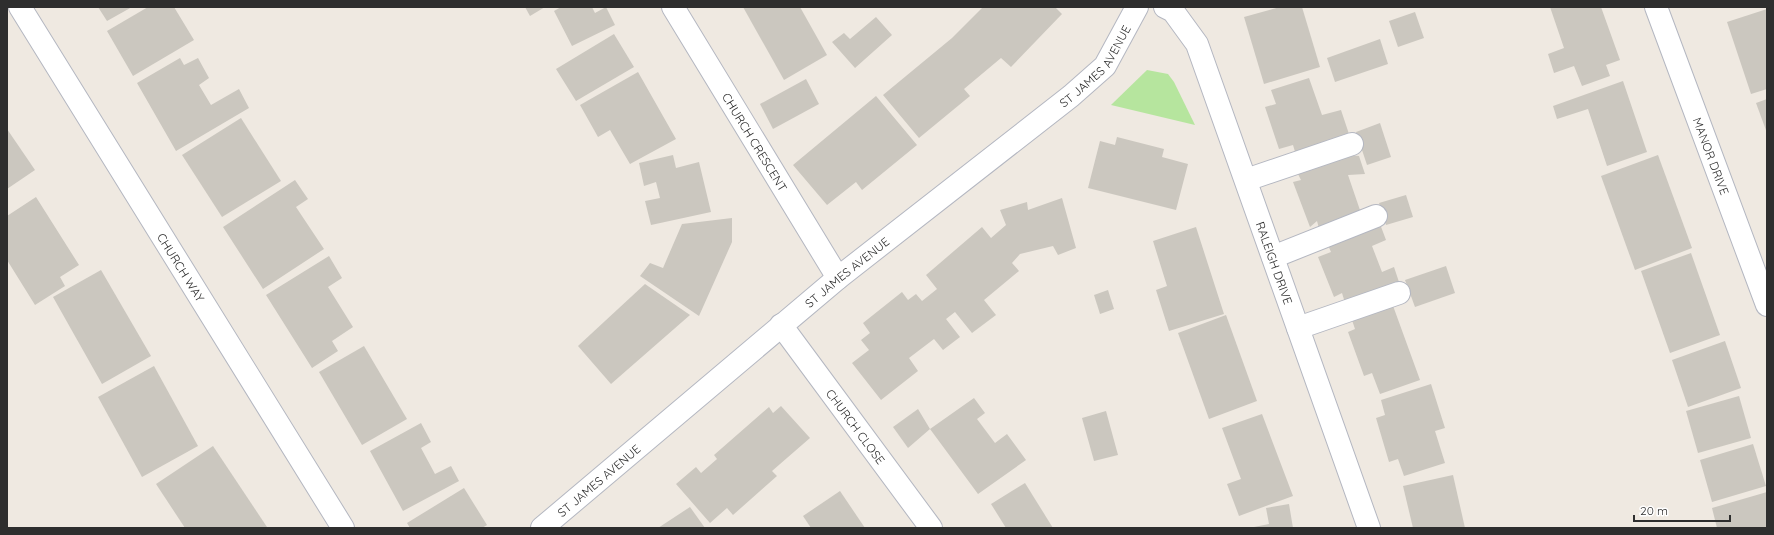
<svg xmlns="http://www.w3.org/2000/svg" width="1774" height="535" viewBox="0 0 1774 535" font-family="Quicksand,sans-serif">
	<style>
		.grass { fill: #b6e59e }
		.building { fill: #cbc7bf }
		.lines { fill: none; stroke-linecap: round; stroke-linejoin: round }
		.minor-casing { stroke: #b4b7c1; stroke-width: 24 }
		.minor { stroke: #fff; stroke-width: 22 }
		.labels { text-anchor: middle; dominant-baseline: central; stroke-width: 3; stroke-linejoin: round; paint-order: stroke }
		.street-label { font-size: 12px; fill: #2e2e2e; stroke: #fff }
	</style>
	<rect width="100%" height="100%" fill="#efe9e1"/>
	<!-- grass -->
	<path class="grass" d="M1147,70L1168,74L1174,82L1195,125L1111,105Z"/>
	<!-- building -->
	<g class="building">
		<path d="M98,7H132L107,21Z"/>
		<path d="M148,7H174L194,40L133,76L107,31Z"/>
		<path d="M525,7H545L530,16Z"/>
		<path d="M561,7H592L595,13L606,7L615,25L572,46L554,11Z"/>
		<path d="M743,7H800L827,55L784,80Z"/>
		<path d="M983,7H1055L1062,14L1011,67L1001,58L964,89L970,96L919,138L883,95L952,38Z"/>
		<path d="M1280,7H1302L1320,67L1264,84L1244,17Z"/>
		<path d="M1550,7H1601L1620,60L1606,65L1610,76L1582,86L1574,66L1554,73L1548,54L1564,48Z"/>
		<path d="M1767,9V89L1751,94L1727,22Z"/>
		<path d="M1415,12L1424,38L1398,47L1389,21Z"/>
		<path d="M876,17L892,35L855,68L832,42L844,33L850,39Z"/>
		<path d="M614,34L634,67L576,101L556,69Z"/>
		<path d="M1380,39L1388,64L1335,82L1327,58Z"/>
		<path d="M180,58L184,65L198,58L209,78L199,85L211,105L239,89L249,108L176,151L137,83Z"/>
		<path d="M638,72L676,139L630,164L610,130L598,137L580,105Z"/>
		<path d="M1309,78L1322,115L1341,110L1350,137L1296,155L1293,145L1279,149L1265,107L1276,104L1271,90Z"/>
		<path d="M806,79L819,104L773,129L760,104Z"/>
		<path d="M1623,81L1647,152L1607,166L1588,109L1557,119L1553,106Z"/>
		<path d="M876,96L917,145L862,190L856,182L827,205L793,165Z"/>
		<path d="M1767,99V133L1756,103Z"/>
		<path d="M241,118L281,181L222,217L182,155Z"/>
		<path d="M1380,123L1391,157L1367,165L1356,132Z"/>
		<path d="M7,129L35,170L7,189Z"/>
		<path d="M1117,137L1164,149L1162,157L1188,164L1176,210L1088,188L1100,141L1115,145Z"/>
		<path d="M1340,154L1359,156L1365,174L1348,175L1362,216L1320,232L1317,221L1310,227L1293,182L1301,180L1296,170Z"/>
		<path d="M673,155L676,168L699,162L711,212L651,225L645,201L660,198L656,182L644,186L639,163Z"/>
		<path d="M1658,155L1692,248L1635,270L1601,176Z"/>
		<path d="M295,180L308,199L296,207L324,249L263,289L223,227Z"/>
		<path d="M1406,195L1413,217L1386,225L1379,203Z"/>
		<path d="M36,197L79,265L60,277L65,286L35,305L7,260V216Z"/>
		<path d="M1062,198L1076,248L1058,255L1053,246L1020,254L1012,263L1019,271L984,300L996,315L972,333L955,312L946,319L960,337L943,350L934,339L909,358L918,371L881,400L852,363L869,350L861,340L870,333L863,323L902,292L908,300L916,294L922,301L937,289L926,275L982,227L991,238L1006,225L1000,210L1027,202L1028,210Z"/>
		<path d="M732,218V242L699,316L640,276L650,263L663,268L682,224Z"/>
		<path d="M1380,224L1386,240L1372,246L1382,272L1394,267L1400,285L1346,306L1342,293L1334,297L1318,257L1331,252L1328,245Z"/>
		<path d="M1196,227L1224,314L1169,331L1156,290L1167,286L1153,241Z"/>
		<path d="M1691,253L1720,335L1670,353L1641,271Z"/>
		<path d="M329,256L342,278L328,287L353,327L332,341L338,351L312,368L266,295Z"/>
		<path d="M1446,266L1455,293L1415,307L1405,280Z"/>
		<path d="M101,270L151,356L102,384L53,297Z"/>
		<path d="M645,284L690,315L611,384L578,346Z"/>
		<path d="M1108,290L1114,309L1100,314L1094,295Z"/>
		<path d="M1392,303L1420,380L1380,394L1372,373L1364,376L1348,332L1355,329L1351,317Z"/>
		<path d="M1226,315L1257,401L1209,419L1178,333Z"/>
		<path d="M1725,341L1741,388L1688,407L1672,360Z"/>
		<path d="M364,346L407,419L362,445L319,372Z"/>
		<path d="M154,366L198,446L142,477L98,397Z"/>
		<path d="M1431,384L1445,428L1435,431L1445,463L1404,476L1398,459L1389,462L1376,418L1385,415L1381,400Z"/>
		<path d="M1739,396L1751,438L1698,453L1686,411Z"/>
		<path d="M974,398L985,413L977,419L995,443L1007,434L1026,460L978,494L930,429Z"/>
		<path d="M781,406L810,438L772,471L777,476L733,515L727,508L710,523L676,484L696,467L701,473L717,459L714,455L769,407L773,413Z"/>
		<path d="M918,409L930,429L908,448L893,427Z"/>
		<path d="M1106,411L1118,455L1094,461L1082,418Z"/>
		<path d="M1262,414L1293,496L1239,516L1227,484L1241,479L1222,428Z"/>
		<path d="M421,423L431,442L421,448L435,474L451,466L459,481L403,511L370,451Z"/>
		<path d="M1753,444L1766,486L1712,502L1700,460Z"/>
		<path d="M213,446L267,527L265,528H185L156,484Z"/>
		<path d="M1453,475L1465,528H1413L1403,486Z"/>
		<path d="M1025,483L1053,528H1006L991,504Z"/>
		<path d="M464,488L487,525L482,528H410L407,523Z"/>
		<path d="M840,491L865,528H811L803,516Z"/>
		<path d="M1767,492V522H1766L1767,528H1717L1712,508Z"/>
		<path d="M1289,504L1293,528H1249L1269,524L1266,508Z"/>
		<path d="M690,507L705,528H658Z"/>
	</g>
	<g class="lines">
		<defs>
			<g id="minor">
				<path id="s1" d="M20,7L343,528"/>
				<path id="s2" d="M673,7L838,278"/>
				<path id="s3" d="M1165,7L1173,11L1197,44L1369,528"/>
				<path id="s4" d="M1656,7L1767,305"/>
				<path d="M1246,180L1352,144"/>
				<path d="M1273,257L1376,216"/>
				<path id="s5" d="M781,325L931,528"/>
				<path d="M1298,328L1399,293"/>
				<path id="s6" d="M542,528L838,278L1071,96L1105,66L1137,7"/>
			</g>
		</defs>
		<!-- minor casing -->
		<use href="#minor" class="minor-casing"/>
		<!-- minor -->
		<use href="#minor" class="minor"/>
	</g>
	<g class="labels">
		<!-- street labels -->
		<g class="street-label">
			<text stroke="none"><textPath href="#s6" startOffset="722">ST JAMES AVENUE</textPath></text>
			<text stroke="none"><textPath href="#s2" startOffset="158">CHURCH CRESCENT</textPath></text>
			<text stroke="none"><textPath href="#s4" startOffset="159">MANOR DRIVE</textPath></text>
			<text stroke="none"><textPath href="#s3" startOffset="282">RALEIGH DRIVE</textPath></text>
			<text stroke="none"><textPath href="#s1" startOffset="306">CHURCH WAY</textPath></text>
			<text stroke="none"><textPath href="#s6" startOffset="398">ST JAMES AVENUE</textPath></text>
			<text stroke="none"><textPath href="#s5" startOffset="126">CHURCH CLOSE</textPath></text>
			<text stroke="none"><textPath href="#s6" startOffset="74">ST JAMES AVENUE</textPath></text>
		</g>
	</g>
	<!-- border -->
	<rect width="1774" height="535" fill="none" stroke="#2e2e2e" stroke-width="16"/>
	<!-- scale -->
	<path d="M1634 515v6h96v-6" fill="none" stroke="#2e2e2e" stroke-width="2"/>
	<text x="1640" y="515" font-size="12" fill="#2e2e2e" stroke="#ffffff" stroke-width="3" paint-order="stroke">20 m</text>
</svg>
